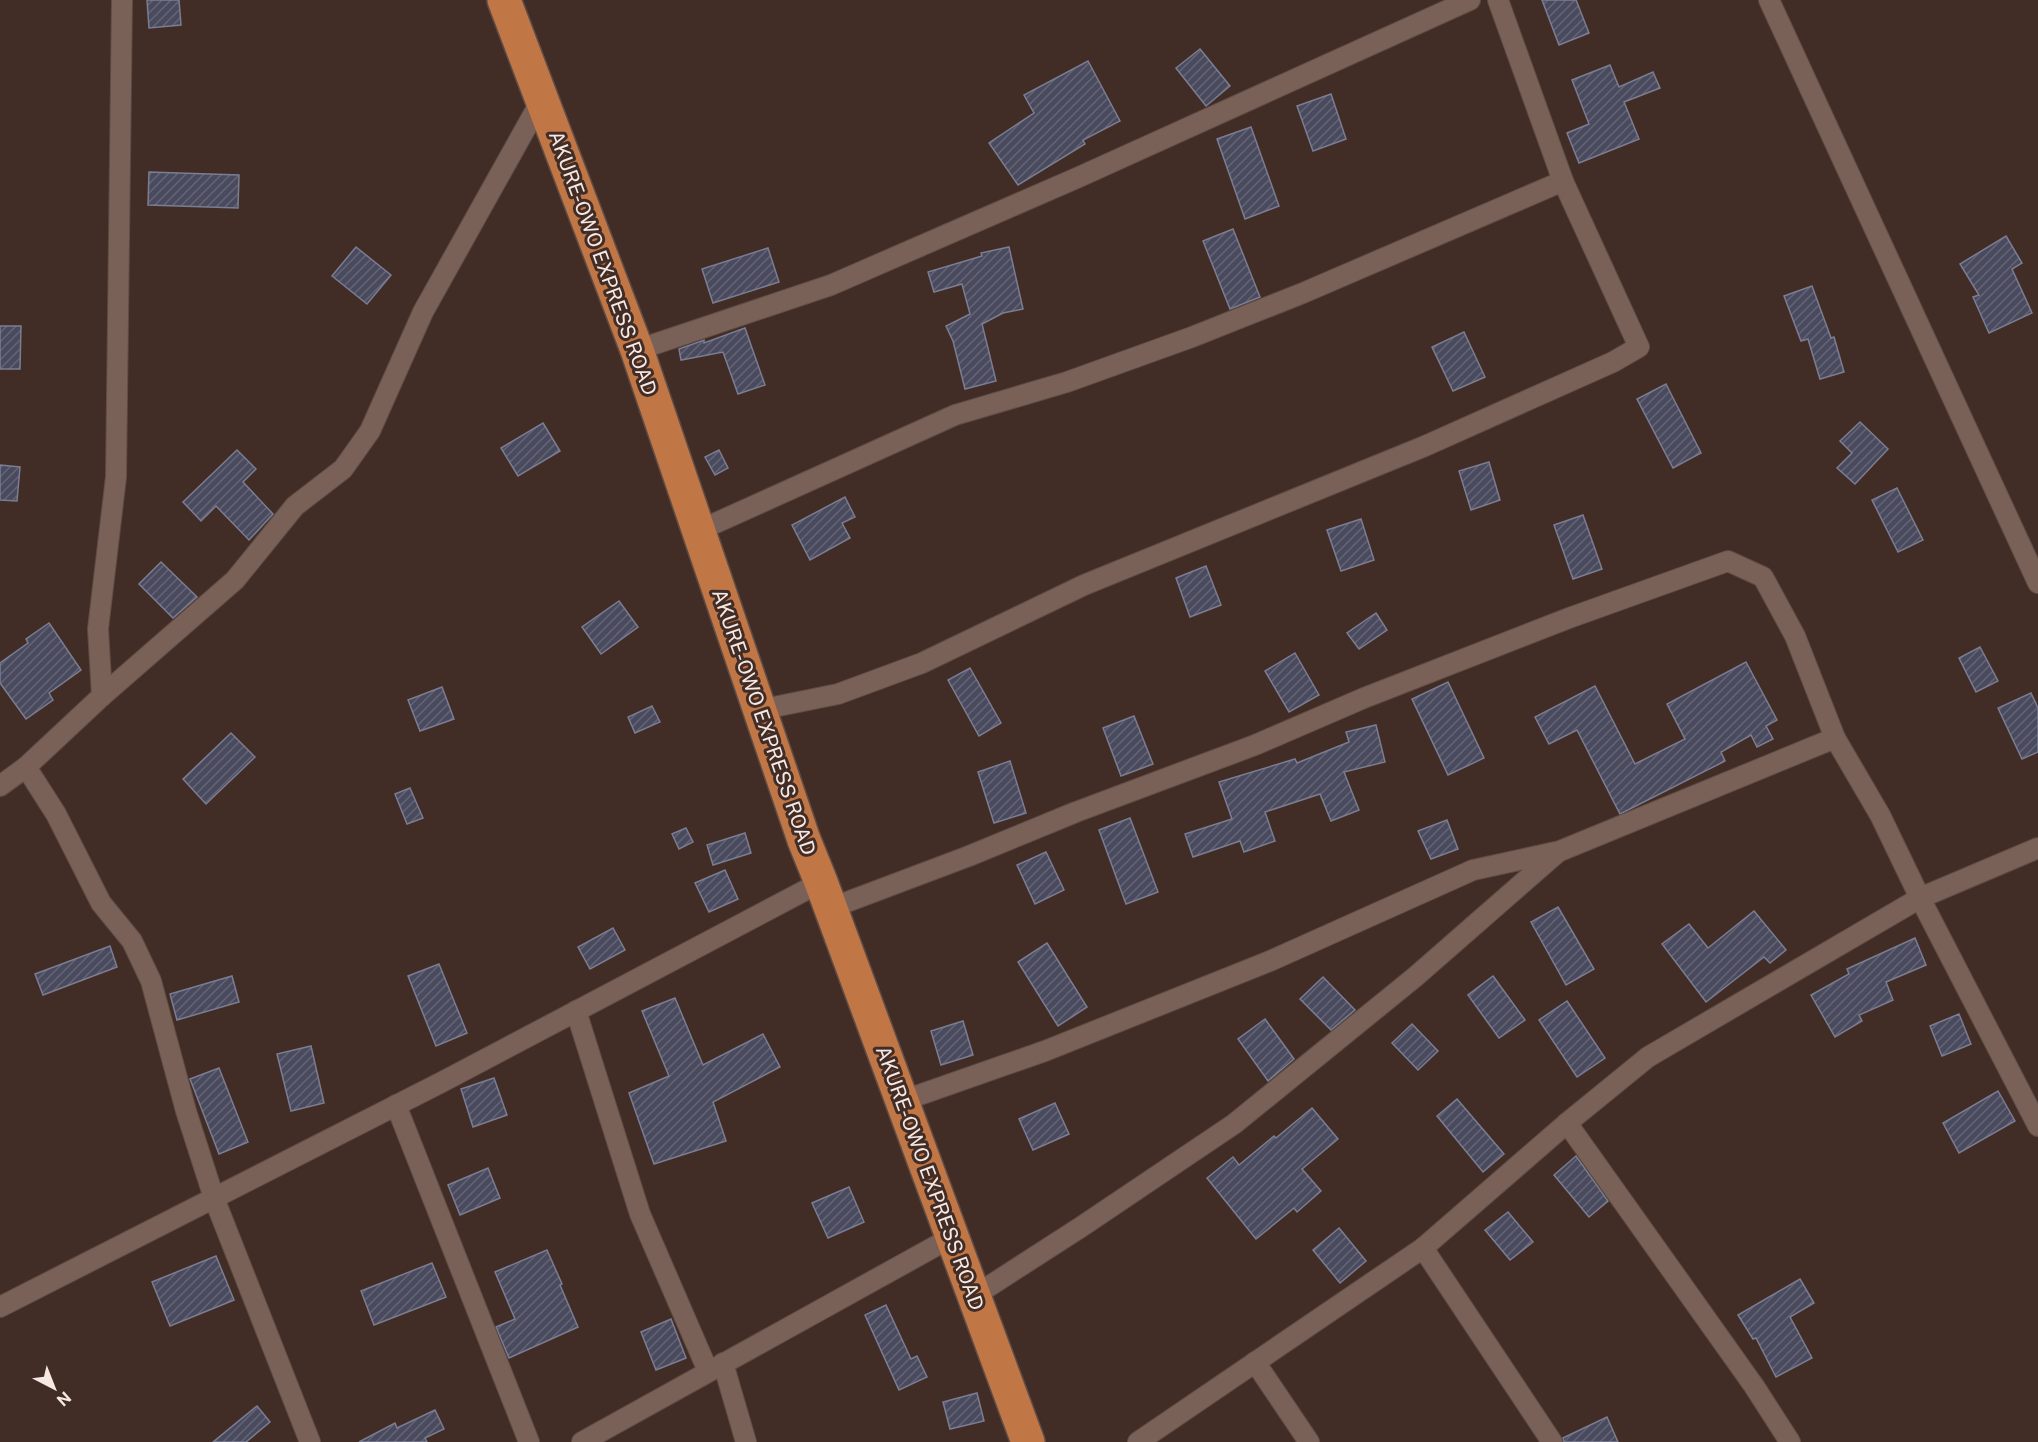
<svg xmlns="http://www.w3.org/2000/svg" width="2038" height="1442" viewBox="0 0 2038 1442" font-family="'Public Sans',sans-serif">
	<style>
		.building { fill: url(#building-hatch); stroke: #7b7d93; stroke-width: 1.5 }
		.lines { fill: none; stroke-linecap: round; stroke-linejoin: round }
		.street-casing { stroke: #5e4c45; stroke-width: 22 }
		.highway-casing { stroke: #5e4c45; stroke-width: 36 }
		.street { stroke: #796158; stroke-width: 20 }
		.highway { stroke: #c17646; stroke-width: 33 }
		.labels { text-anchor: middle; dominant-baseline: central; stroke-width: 6; stroke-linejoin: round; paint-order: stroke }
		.street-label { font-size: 20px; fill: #f6e8e3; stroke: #422d26 }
	</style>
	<defs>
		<pattern id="building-hatch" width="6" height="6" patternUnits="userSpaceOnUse" patternTransform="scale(1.5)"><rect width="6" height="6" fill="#494a5e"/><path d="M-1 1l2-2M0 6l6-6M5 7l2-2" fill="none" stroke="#646475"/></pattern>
	</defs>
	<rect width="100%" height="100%" fill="#422d26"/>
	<!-- building -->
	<g class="building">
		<path d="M147,0H179L181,25L149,28Z"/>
		<path d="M1542,0H1576L1589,33L1559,45Z"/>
		<path d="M1200,49L1230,86L1206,106L1176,68Z"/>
		<path d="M1088,61L1120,121L1083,140L1085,144L1018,185L989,143L1034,113L1024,95Z"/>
		<path d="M1610,65L1619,87L1653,72L1660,88L1624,102L1639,139L1579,163L1567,133L1589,124L1572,80Z"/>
		<path d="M1331,94L1346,139L1313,151L1297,106Z"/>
		<path d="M1251,127L1279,206L1245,219L1217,139Z"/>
		<path d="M149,172L239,175L238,208L148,205Z"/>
		<path d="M1233,229L1260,297L1230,309L1203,241Z"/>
		<path d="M2006,236L2022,263L2012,269L2032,313L1989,333L1973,297L1979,295L1960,264Z"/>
		<path d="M356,247L391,275L367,304L332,276Z"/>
		<path d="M1009,247L1023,309L1003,313L982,324L996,381L965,389L953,341L946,326L970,314L962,284L934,292L928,272L982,256L981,253Z"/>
		<path d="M768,248L779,282L713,303L702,269Z"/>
		<path d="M1812,286L1831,338L1834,337L1844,372L1820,379L1808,339L1801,341L1784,296Z"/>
		<path d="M0,326H21L20,369H0Z"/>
		<path d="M745,328L765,385L738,394L723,352L681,360L679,349L704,340V343Z"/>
		<path d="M1464,332L1485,377L1453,391L1432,347Z"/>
		<path d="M1666,384L1701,453L1673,468L1637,399Z"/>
		<path d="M1860,422L1888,449L1855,484L1837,468L1852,453L1840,441Z"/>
		<path d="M543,423L560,451L518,476L501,448Z"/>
		<path d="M237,450L256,469L243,482L273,514L249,540L216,506L201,521L183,502Z"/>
		<path d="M719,450L728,468L715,475L705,457Z"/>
		<path d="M1489,462L1500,500L1471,510L1459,471Z"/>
		<path d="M0,465L20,467L17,501L0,500Z"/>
		<path d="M1897,488L1923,540L1898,552L1872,500Z"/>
		<path d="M845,497L855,517L842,523L850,538L810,560L792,525Z"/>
		<path d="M1583,515L1602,569L1573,579L1554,525Z"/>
		<path d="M1361,519L1374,560L1341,571L1327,530Z"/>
		<path d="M161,562L197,597L173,618L139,584Z"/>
		<path d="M1206,566L1221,605L1190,617L1176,578Z"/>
		<path d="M619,601L638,627L601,654L582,627Z"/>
		<path d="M1376,613L1387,630L1359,649L1347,633Z"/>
		<path d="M49,623L81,670L49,693L53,700L26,719L0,683V663L28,643L26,639Z"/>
		<path d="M1980,647L1998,681L1976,692L1959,658Z"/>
		<path d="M1295,653L1319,695L1289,712L1265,671Z"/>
		<path d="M1746,662L1777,720L1766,726L1773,739L1757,747L1751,735L1721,752L1725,761L1620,814L1577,730L1549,744L1535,717L1595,686L1635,764L1685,739L1667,704Z"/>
		<path d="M970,668L1001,723L979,736L948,680Z"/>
		<path d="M1448,682L1484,758L1448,775L1412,699Z"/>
		<path d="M442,687L454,719L420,731L408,700Z"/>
		<path d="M2031,693L2038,708V752L2022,759L1998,708Z"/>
		<path d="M652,706L660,722L635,733L628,717Z"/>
		<path d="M1134,716L1153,764L1121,776L1103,728Z"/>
		<path d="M1376,725L1385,762L1344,772L1359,810L1331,821L1320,794L1265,812L1275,841L1244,852L1240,841L1193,857L1185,834L1232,819L1219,782L1295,759L1297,763L1349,742L1346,732Z"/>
		<path d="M231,733L255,757L206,804L183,779Z"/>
		<path d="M1010,761L1026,813L994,823L978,772Z"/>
		<path d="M410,788L423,818L407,824L395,794Z"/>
		<path d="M1130,818L1158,892L1126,904L1099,830Z"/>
		<path d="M1447,820L1458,849L1431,859L1418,831Z"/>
		<path d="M686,828L693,842L679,849L672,834Z"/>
		<path d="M745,833L751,853L713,865L707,845Z"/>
		<path d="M1046,852L1064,890L1035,904L1017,865Z"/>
		<path d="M725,870L738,899L709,912L695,883Z"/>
		<path d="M1558,907L1594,969L1566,985L1531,922Z"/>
		<path d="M1754,911L1786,950L1770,963L1764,957L1706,1002L1662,944L1689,924L1708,948Z"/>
		<path d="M613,928L625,950L590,969L578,947Z"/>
		<path d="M1915,938L1926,965L1886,982L1893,1000L1859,1015L1862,1021L1835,1037L1811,995L1849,974L1847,969Z"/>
		<path d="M1047,943L1087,1007L1058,1026L1018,962Z"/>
		<path d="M110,946L117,967L43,995L35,974Z"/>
		<path d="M439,964L467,1033L436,1046L408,976Z"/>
		<path d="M232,976L239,1002L177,1020L170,994Z"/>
		<path d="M1493,976L1525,1020L1499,1038L1468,995Z"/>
		<path d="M1323,977L1355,1010L1331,1030L1300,999Z"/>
		<path d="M675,998L703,1065L763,1034L780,1067L713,1102L726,1141L654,1164L629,1093L669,1076L642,1011Z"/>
		<path d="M1567,1001L1605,1058L1577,1077L1539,1020Z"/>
		<path d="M1959,1014L1971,1044L1942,1056L1930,1026Z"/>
		<path d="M1265,1019L1294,1059L1268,1081L1238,1039Z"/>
		<path d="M963,1021L973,1055L941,1065L931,1031Z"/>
		<path d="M1412,1024L1438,1051L1418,1070L1392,1043Z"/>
		<path d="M311,1046L324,1103L291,1111L277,1054Z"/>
		<path d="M219,1068L248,1142L219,1154L190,1079Z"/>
		<path d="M494,1078L507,1115L473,1127L461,1089Z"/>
		<path d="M1998,1091L2015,1121L1959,1153L1943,1123Z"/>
		<path d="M1457,1099L1504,1154L1483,1172L1437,1116Z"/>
		<path d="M1055,1103L1069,1134L1033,1150L1019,1119Z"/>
		<path d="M1312,1108L1338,1139L1302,1169L1321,1191L1297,1212L1294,1208L1256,1239L1207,1178L1233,1157L1239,1165L1274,1136L1276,1138Z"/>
		<path d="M1576,1156L1608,1201L1589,1217L1554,1175Z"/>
		<path d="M488,1168L500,1198L460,1215L448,1185Z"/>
		<path d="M849,1187L864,1222L828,1238L812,1203Z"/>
		<path d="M1508,1212L1533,1242L1510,1260L1485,1230Z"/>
		<path d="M1339,1228L1366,1261L1340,1283L1313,1250Z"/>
		<path d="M547,1250L562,1284L560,1285L578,1327L509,1358L496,1327L515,1319L495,1272Z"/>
		<path d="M216,1256L234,1300L170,1326L152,1282Z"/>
		<path d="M432,1263L446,1297L374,1325L361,1291Z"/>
		<path d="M1800,1279L1814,1303L1790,1317L1812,1358L1776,1377L1756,1338L1753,1339L1738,1315Z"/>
		<path d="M886,1305L911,1359L917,1356L927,1377L899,1390L865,1315Z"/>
		<path d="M671,1319L686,1358L656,1370L641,1332Z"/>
		<path d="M977,1393L984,1421L950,1429L943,1402Z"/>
		<path d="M257,1406L270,1422L246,1442H213Z"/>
		<path d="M435,1410L444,1429L425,1438L427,1442H359L395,1423L397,1428Z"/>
		<path d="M1607,1417L1618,1442H1564L1563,1438Z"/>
	</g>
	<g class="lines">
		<defs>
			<g id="street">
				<path d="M1769,0L2038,583"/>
				<path d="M637,350L831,285L1079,177L1470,0"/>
				<path d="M698,531L955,415L1067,382L1192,337L1303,293L1563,181"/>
				<path d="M102,696L98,629L116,477L122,0"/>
				<path d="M759,710L838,694L922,663L1084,585L1425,446L1613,362L1639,347L1563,181L1498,0"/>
				<path d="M26,767L56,814L101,903L132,941L151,981L186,1111L214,1198L310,1442"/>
				<path d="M0,786L26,767L102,696L235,580L295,506L343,469L370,431L423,312L542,99"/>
				<path d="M831,908L969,856L1076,812L1255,745L1364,698L1569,618L1728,561L1763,577L1795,636L1835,738L1880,815L1920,898L2038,1126"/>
				<path d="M576,1011L640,1214L708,1371"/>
				<path d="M902,1101L1045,1051L1270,961L1473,870L1560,851L1835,738"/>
				<path d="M396,1105L529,1442"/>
				<path d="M1567,1123L1754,1386L1790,1442"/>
				<path d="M1423,1248L1552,1442"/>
				<path d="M974,1296L1081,1227L1234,1124L1415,977L1558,852"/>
				<path d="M0,1307L442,1082L821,882"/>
				<path d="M1255,1362L1309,1442"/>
				<path d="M723,1363L746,1442"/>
				<path d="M582,1442L952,1237"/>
				<path d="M1138,1442L1423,1248L1567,1123L1648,1057L1920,898L2038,848"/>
			</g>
			<path id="highway" d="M504,0L637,350L804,840L821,882L1028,1442"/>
		</defs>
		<!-- street casing -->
		<use href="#street" class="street-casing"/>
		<!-- highway casing -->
		<use href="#highway" class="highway-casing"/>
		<!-- street -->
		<use href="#street" class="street"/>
		<!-- highway -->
		<use href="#highway" class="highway"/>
	</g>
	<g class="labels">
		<!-- street labels -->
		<g class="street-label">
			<text transform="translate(603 263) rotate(70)">AKURE-OWO EXPRESS ROAD</text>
			<text transform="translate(764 722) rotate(71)">AKURE-OWO EXPRESS ROAD</text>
			<text transform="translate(930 1178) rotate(70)">AKURE-OWO EXPRESS ROAD</text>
		</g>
	</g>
	<!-- north arrow -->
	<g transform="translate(54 1388) rotate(138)" stroke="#422d26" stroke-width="4.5" paint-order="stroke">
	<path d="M0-4.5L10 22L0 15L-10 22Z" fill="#f6e8e3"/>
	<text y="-9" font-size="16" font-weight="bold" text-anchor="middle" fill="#f6e8e3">N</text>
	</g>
</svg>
